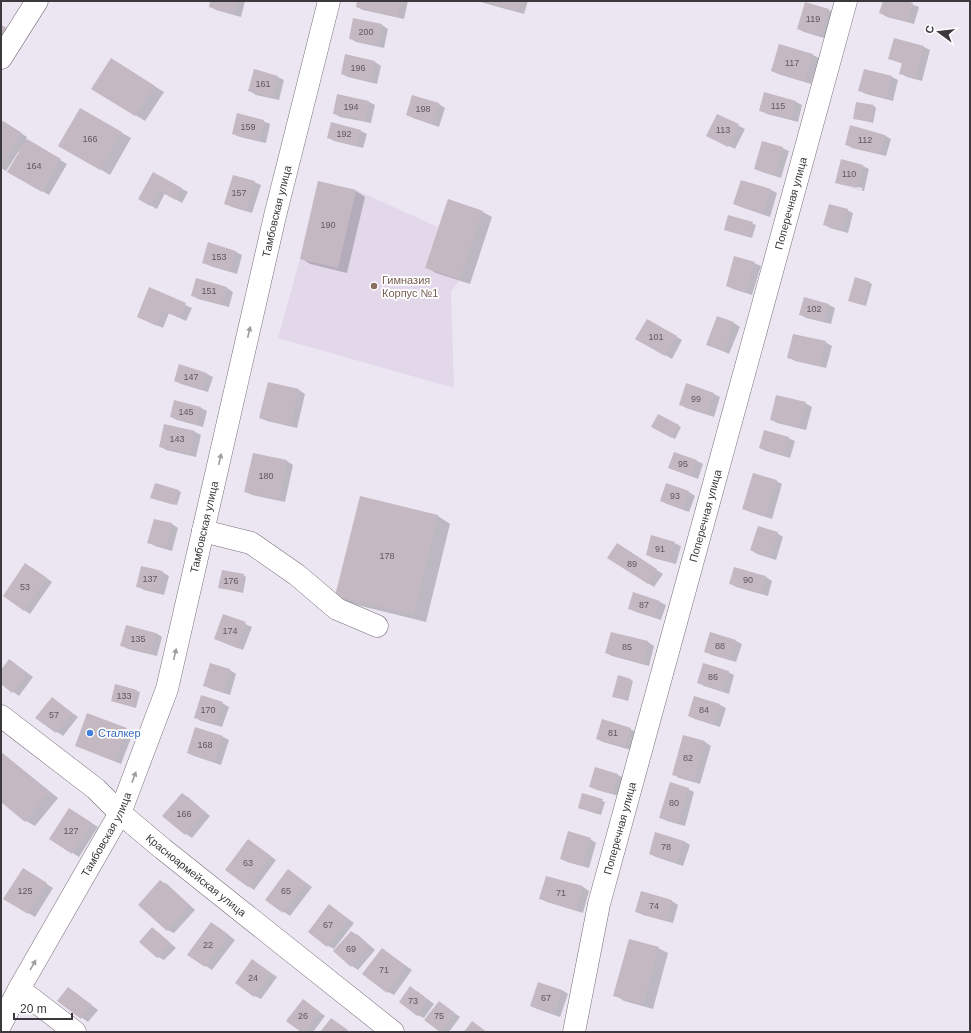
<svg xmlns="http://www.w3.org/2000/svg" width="971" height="1033" viewBox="0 0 971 1033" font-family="Arial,sans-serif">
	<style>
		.built { fill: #e2d8ea }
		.shadow { fill: #0003 }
		.building { fill: #c4b9c2 }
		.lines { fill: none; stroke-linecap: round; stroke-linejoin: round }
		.minor-casing { stroke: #736e78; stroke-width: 23 }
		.major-casing { stroke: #736e78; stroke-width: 23 }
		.minor { stroke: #fff; stroke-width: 22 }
		.major { stroke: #fff; stroke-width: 22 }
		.oneway { fill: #9e9c9e }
		.education-dot { fill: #8d6e63; stroke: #fff; stroke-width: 1.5 }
		.shop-dot { fill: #3f7fe0; stroke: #fff; stroke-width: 1.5 }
		.labels { text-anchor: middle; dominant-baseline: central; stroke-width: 3.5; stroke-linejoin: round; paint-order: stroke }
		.number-label { font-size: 9px; fill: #5e595f }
		.street-label { font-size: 11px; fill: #3c393e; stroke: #fff }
		.education-label { font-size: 11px; fill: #785e54; stroke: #fff; text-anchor: start }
		.shop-label { font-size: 11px; fill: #366cbe; stroke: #fff; text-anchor: start }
	</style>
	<rect width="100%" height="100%" fill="#ece6f2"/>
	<!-- built -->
	<path class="built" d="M318,181L356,190L438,227L448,199L483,211L460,280L451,292L454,388L278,338L300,259Z"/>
	<!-- shadow -->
	<g class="shadow">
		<path d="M211,1H245L241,17L216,10L210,6Z"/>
		<path d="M358,1H408L404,19L363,10L357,7Z"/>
		<path d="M477,1H528L524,14Z"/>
		<path d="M884,1H903L919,7L914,24L887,17L880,13Z"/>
		<path d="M806,3L829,10L835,14L827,39L804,32L798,29Z"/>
		<path d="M354,20L382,25L388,29L384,48L356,42L350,38Z"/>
		<path d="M895,39L924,47L930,50L922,81L907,77L900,73L903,64L890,59Z"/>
		<path d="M813,55L819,58L811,84L778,74L772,71Z"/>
		<path d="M346,56L375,62L381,66L377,84L348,77L342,74Z"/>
		<path d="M120,65L164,92L145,121L93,89Z"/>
		<path d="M278,77L284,80L279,100L256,95L250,91Z"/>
		<path d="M892,77L898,80L893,101L866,94L860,91Z"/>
		<path d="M765,93L796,102L802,105L798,122L767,114L760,110Z"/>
		<path d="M338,95L369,102L375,105L371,123L340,117L334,113Z"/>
		<path d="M413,96L439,104L445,108L439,127L413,118L407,115Z"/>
		<path d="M874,106L876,108L873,123L854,118Z"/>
		<path d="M80,109L131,138L110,175L59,145Z"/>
		<path d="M718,115L745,129L735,149L714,139Z"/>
		<path d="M263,121L270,124L266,143L240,137L233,134Z"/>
		<path d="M3,122L27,137L26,140L67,164L49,195L9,172L20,152L19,151L6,171L1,168V125Z"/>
		<path d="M361,131L367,134L363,148L334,141L328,137Z"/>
		<path d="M884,135L891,139L886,156L852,148L846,144Z"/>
		<path d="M782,148L789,151L781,178L762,172L755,169Z"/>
		<path d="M863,166L869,169L864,191L842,185L862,190V188L842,183V185L836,182Z"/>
		<path d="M153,173L188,192L182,203L165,193L157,209L139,199Z"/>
		<path d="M254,182L261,185L252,213L232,207L225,204Z"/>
		<path d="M771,190L777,193L770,217L741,207L734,204Z"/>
		<path d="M356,191L365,197L347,273L310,264L301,258Z"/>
		<path d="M847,210L853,213L848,233L830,228L824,224Z"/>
		<path d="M483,212L492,217L470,284L436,273L426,267Z"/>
		<path d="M729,216L756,225L752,238L725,230Z"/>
		<path d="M209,243L236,252L242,255L237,274L210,266L203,262Z"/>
		<path d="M754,263L761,266L752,295L733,289L727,286Z"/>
		<path d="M196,279L227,288L233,292L229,307L198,299L192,295Z"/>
		<path d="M870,283L872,284L866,306L852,302Z"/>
		<path d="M150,289L192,308L186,321L169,313L163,328L138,317Z"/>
		<path d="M804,298L829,305L835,308L831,324L806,318L800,314Z"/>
		<path d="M647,320L682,340L672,359L637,338Z"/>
		<path d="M734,323L740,327L729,354L707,344Z"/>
		<path d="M825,342L832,346L826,368L795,361L789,357Z"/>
		<path d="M207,374L213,377L208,392L181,384L175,381Z"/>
		<path d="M299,390L305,394L297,428L267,421L260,418Z"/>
		<path d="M714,394L720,397L714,417L686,408L680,404Z"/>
		<path d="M175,401L201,408L207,411L203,427L177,420L171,417Z"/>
		<path d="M805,403L812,407L806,430L777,423L771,419Z"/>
		<path d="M659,415L681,427L675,439L652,427Z"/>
		<path d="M195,432L201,435L196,457L166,450L160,446Z"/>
		<path d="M788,438L795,441L790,458L766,451L760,448Z"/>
		<path d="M287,461L293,465L285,502L252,495L246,492Z"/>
		<path d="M697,461L703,464L698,479L669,468Z"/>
		<path d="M776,481L782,484L772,519L750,512L743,509Z"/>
		<path d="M667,484L689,492L695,496L689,512L667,504L661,501Z"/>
		<path d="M178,491L181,492L177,505L153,498Z"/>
		<path d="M361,497L438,516L450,524L426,622L349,603L337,596Z"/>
		<path d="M154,520L172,524L178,528L172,551L155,546L148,542Z"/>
		<path d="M777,533L783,537L776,560L757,554L751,550Z"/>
		<path d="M674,543L681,546L676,564L653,558L647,555Z"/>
		<path d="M623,548L663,574L654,587L648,583Z"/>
		<path d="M32,568L52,582L30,614L24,610Z"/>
		<path d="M735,568L766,577L772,581L768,596L736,587L730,583Z"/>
		<path d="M162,572L169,576L164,595L144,590L137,586Z"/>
		<path d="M243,575L246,577L243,593L220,587Z"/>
		<path d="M634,593L660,602L666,605L661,620L636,612L629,608Z"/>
		<path d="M224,615L252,627L243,650L216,639Z"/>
		<path d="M156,633L162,637L157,656L128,649L121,645Z"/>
		<path d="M611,633L648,642L654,646L649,666L612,656L606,653Z"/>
		<path d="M736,641L742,644L736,662L712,655L705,652Z"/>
		<path d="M10,660L33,677L19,696L1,683V671Z"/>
		<path d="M211,664L230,670L236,674L230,695L211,689L205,686Z"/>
		<path d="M728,672L734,675L729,694L704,686L698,682Z"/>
		<path d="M631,680L633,681L628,701L613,696Z"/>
		<path d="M115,685L140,692L136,708L112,701Z"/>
		<path d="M52,698L78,717L63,736L37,718Z"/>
		<path d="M222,703L229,707L222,727L201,721L195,717Z"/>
		<path d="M720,705L726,708L720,727L695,719L689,716Z"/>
		<path d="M88,714L133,733L121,764L76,746Z"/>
		<path d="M630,729L636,732L631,750L603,742L597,739Z"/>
		<path d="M223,737L229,740L221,765L194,756L188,753Z"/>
		<path d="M705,742L711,746L700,784L679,778L673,774Z"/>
		<path d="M1,752L58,798L35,826L26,821L1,801Z"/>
		<path d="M618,775L624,778L619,796L597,790L591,787Z"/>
		<path d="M688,789L694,792L685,826L667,821L661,818Z"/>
		<path d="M182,794L188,797L210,816L192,838L186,834L164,815Z"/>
		<path d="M583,794L605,802L601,815L579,808Z"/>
		<path d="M76,813L98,827L79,857L51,839Z"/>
		<path d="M590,839L596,843L589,868L567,862L561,858Z"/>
		<path d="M684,841L690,845L683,866L656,857L650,854Z"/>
		<path d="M254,844L276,860L254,890L248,886Z"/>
		<path d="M29,873L53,888L35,917L5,899Z"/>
		<path d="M294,874L312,887L290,916L267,900Z"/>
		<path d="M547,877L583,887L589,891L583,913L547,902L541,899Z"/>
		<path d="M160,881L167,884L195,910L174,933L167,930Z"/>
		<path d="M641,893L672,901L678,905L673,923L643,915L636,911Z"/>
		<path d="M329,905L354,923L334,949L328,946Z"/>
		<path d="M218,927L235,940L212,970L188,954Z"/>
		<path d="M152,929L158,932L176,948L164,960L158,957Z"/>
		<path d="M351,932L358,935L375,950L358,970L352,966L334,951Z"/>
		<path d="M658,948L668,953L653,1009L624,1001L615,995Z"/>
		<path d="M382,949L412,970L394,995L388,992Z"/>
		<path d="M258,964L277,977L261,999L255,996Z"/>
		<path d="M68,988L98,1010L88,1022L59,1001Z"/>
		<path d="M562,990L568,994L560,1017L537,1009L531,1006Z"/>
		<path d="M417,991L434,1004L424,1018L417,1015Z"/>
		<path d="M303,1000L325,1016L313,1032H303Z"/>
		<path d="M439,1002L460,1017L449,1032L440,1031Z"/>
	</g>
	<!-- building -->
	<g class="building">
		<path d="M210,1H238L234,14L209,7Z"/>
		<path d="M357,1H401L398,17L356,7Z"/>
		<path d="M483,1H521L518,11Z"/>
		<path d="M883,1H907L913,3L908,22L879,13Z"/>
		<path d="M805,2L829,9L821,36L797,29Z"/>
		<path d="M353,18L382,24L378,45L349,39Z"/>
		<path d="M1,25L7,28L1,38Z"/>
		<path d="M894,38L924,46L916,78L899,74L902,63L888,59Z"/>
		<path d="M779,44L813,54L805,82L771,71Z"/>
		<path d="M345,54L375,61L371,81L341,74Z"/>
		<path d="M111,58L155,86L135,116L91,89Z"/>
		<path d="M254,69L278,76L273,97L248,91Z"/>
		<path d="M864,69L892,76L886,98L858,91Z"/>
		<path d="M764,92L796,101L791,119L759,111Z"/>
		<path d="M337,94L369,101L365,120L333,114Z"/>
		<path d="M412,95L439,103L433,124L406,115Z"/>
		<path d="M856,102L874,105L871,122L853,119Z"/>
		<path d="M80,108L122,132L100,170L58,146Z"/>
		<path d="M237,113L264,120L259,140L232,134Z"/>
		<path d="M717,114L739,124L728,147L706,136Z"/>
		<path d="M3,121L22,133L1,167V123Z"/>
		<path d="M331,122L361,130L357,146L327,138Z"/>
		<path d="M850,125L885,135L880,154L845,145Z"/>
		<path d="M27,139L61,159L42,192L7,172Z"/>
		<path d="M762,141L783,147L775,175L754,169Z"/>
		<path d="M841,159L863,165L857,188L835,183Z"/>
		<path d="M153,172L182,188L176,200L159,191L150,206L138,199Z"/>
		<path d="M233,175L255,181L246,211L224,204Z"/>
		<path d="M741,180L771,189L763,214L733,204Z"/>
		<path d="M318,181L356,190L338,268L300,259Z"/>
		<path d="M448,199L483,211L460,280L425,268Z"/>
		<path d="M829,204L848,209L842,230L823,225Z"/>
		<path d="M728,215L753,222L749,237L724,230Z"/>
		<path d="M208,242L236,251L230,271L202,263Z"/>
		<path d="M734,256L755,262L746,292L726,286Z"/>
		<path d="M855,277L870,282L863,305L848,301Z"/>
		<path d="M196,278L227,287L222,304L191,296Z"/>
		<path d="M149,287L186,303L180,318L163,311L157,326L137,317Z"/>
		<path d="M804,297L829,304L824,321L799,315Z"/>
		<path d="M717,316L734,322L723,351L706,345Z"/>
		<path d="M647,319L677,336L665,356L635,339Z"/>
		<path d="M793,334L826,341L820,366L787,358Z"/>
		<path d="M179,364L207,373L202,390L174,381Z"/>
		<path d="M268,382L299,389L290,425L259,418Z"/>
		<path d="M686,383L714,393L707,414L679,405Z"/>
		<path d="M776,395L806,402L799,427L770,420Z"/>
		<path d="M174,400L201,407L197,424L170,417Z"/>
		<path d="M658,414L679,425L672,438L651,427Z"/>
		<path d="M164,424L195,431L190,454L159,447Z"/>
		<path d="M764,430L789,437L784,455L759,448Z"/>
		<path d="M674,452L697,460L691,476L668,468Z"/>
		<path d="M253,453L287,460L279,499L244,492Z"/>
		<path d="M753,473L777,480L765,516L742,509Z"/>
		<path d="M155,483L179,490L174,505L150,498Z"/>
		<path d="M666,483L689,491L683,509L660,501Z"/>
		<path d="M360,496L438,515L414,615L335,596Z"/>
		<path d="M154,519L172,523L166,548L147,543Z"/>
		<path d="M758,526L778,532L769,557L750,550Z"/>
		<path d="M651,535L675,542L669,562L646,555Z"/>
		<path d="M617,543L657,569L648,584L607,558Z"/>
		<path d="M25,563L47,578L24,611L3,596Z"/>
		<path d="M141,566L163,571L158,592L136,587Z"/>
		<path d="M734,567L766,576L761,593L729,584Z"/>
		<path d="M222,570L244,574L240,592L218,588Z"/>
		<path d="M633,592L660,601L655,617L628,609Z"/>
		<path d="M223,614L246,622L237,648L214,639Z"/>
		<path d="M126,625L156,633L151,653L120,646Z"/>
		<path d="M611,632L648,641L643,663L605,653Z"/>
		<path d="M710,632L736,640L730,660L704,652Z"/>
		<path d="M9,659L27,673L12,693L1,684V670Z"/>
		<path d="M210,663L230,669L224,692L203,686Z"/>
		<path d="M703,663L729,671L723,691L697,683Z"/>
		<path d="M618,675L631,679L626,700L612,697Z"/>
		<path d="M115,684L137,690L133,707L111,701Z"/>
		<path d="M201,695L223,702L216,724L194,718Z"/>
		<path d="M694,696L720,704L714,724L688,716Z"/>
		<path d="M52,697L72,713L56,733L35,718Z"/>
		<path d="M87,713L127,728L115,761L75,746Z"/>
		<path d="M602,719L631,728L625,747L596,739Z"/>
		<path d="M195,727L223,736L215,762L187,753Z"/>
		<path d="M683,735L705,741L694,781L672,775Z"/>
		<path d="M1,753L49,792L25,822L1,802Z"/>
		<path d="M595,767L618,774L612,794L589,787Z"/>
		<path d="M670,782L689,788L678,823L659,818Z"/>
		<path d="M182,793L205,812L185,835L162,816Z"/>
		<path d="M582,793L603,799L598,814L578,808Z"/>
		<path d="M69,808L92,823L72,854L49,839Z"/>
		<path d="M568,831L591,838L582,866L560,859Z"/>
		<path d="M655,832L684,841L677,863L649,854Z"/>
		<path d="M248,839L271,856L248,887L225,870Z"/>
		<path d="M23,868L47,883L28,914L3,899Z"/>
		<path d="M288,869L306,883L283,913L265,900Z"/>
		<path d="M546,876L583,886L576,910L539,899Z"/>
		<path d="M160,880L189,905L167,931L138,905Z"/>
		<path d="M641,891L672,900L667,921L635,912Z"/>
		<path d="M329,904L348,919L327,947L308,932Z"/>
		<path d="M211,922L229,935L205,967L187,955Z"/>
		<path d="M152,927L170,943L157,958L139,942Z"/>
		<path d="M351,931L369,946L351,967L333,951Z"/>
		<path d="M629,939L659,947L643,1004L613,996Z"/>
		<path d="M382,948L406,966L387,993L362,974Z"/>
		<path d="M252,959L271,973L254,997L235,983Z"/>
		<path d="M538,982L562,990L554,1014L530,1006Z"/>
		<path d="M410,986L428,1000L417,1016L399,1002Z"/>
		<path d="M68,987L92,1005L81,1019L57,1001Z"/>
		<path d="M303,999L320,1012L304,1032H301L286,1021Z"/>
		<path d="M439,1001L455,1013L440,1032L424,1020Z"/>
		<path d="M331,1018L348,1030L347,1032H320Z"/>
		<path d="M472,1021L487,1032H464Z"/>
	</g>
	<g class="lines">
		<defs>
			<g id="minor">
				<path d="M203,531L251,543L297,575L337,609L377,626"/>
				<path id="s1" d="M1,716L96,789L120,813L163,849L393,1032"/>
				<path d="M19,989L75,1032"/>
				<path id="s2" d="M574,1032L599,904L846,1"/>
			</g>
			<g id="major">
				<path d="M1,58L37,1"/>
				<path id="s3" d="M1,1024L19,989L120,813L167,689L275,216L329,1"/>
			</g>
		</defs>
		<!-- minor casing -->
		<use href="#minor" class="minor-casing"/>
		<!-- major casing -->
		<use href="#major" class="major-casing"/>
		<!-- minor -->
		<use href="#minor" class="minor"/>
		<!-- major -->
		<use href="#major" class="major"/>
	</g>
	<!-- one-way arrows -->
	<defs><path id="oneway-solid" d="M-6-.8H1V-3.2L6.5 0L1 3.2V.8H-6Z"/></defs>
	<g class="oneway">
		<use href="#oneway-solid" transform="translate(249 332) rotate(-77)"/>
		<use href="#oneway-solid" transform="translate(220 459) rotate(-77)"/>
		<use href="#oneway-solid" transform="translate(175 654) rotate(-77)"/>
		<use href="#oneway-solid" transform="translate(134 777) rotate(-70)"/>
		<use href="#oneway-solid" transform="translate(33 965) rotate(-60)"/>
	</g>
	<!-- markers -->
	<circle class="education-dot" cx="374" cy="286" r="4"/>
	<circle class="shop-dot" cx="90" cy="733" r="4"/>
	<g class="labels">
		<!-- number labels -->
		<g class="number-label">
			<text x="813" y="19">119</text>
			<text x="366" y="32">200</text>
			<text x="792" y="63">117</text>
			<text x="358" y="68">196</text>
			<text x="263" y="84">161</text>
			<text x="778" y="106">115</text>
			<text x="351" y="107">194</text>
			<text x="423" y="109">198</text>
			<text x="248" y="127">159</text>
			<text x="723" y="130">113</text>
			<text x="344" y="134">192</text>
			<text x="90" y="139">166</text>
			<text x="865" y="140">112</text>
			<text x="34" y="166">164</text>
			<text x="849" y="174">110</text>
			<text x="239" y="193">157</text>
			<text x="328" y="225">190</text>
			<text x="219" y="257">153</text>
			<text x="209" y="291">151</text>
			<text x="814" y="309">102</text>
			<text x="656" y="337">101</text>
			<text x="191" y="377">147</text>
			<text x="696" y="399">99</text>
			<text x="186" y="412">145</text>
			<text x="177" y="439">143</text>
			<text x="683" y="464">95</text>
			<text x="266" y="476">180</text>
			<text x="675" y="496">93</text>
			<text x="660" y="549">91</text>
			<text x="387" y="556">178</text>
			<text x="632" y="564">89</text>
			<text x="150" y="579">137</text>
			<text x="748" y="580">90</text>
			<text x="231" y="581">176</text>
			<text x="25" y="587">53</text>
			<text x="644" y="605">87</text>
			<text x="230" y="631">174</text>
			<text x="138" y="639">135</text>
			<text x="720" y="646">88</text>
			<text x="627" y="647">85</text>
			<text x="713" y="677">86</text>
			<text x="124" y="696">133</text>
			<text x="208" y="710">170</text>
			<text x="704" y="710">84</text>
			<text x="54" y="715">57</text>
			<text x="613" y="733">81</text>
			<text x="205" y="745">168</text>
			<text x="688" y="758">82</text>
			<text x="674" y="803">80</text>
			<text x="184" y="814">166</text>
			<text x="71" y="831">127</text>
			<text x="666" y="847">78</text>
			<text x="248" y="863">63</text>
			<text x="25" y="891">125</text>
			<text x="286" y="891">65</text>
			<text x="561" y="893">71</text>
			<text x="654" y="906">74</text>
			<text x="328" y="925">67</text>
			<text x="208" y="945">22</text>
			<text x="351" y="949">69</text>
			<text x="384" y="970">71</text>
			<text x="253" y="978">24</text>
			<text x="546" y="998">67</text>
			<text x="413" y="1001">73</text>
			<text x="303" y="1016">26</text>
			<text x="439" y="1016">75</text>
		</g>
		<!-- street labels -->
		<g class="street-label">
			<text stroke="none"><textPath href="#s2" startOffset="857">Поперечная улица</textPath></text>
			<text stroke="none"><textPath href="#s3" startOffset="865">Тамбовская улица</textPath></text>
			<text stroke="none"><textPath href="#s2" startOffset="533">Поперечная улица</textPath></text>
			<text stroke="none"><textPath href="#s3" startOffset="541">Тамбовская улица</textPath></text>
			<text stroke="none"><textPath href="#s2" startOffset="209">Поперечная улица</textPath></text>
			<text stroke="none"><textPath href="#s3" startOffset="217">Тамбовская улица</textPath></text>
			<text stroke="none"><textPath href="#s1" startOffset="252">Красноармейская улица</textPath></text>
		</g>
		<!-- education labels -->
		<g class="education-label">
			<text x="382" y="280">Гимназия<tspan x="382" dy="13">Корпус №1</tspan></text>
		</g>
		<!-- shop labels -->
		<g class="shop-label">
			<text x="98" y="733">Сталкер</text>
		</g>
	</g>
	<!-- border -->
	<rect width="971" height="1033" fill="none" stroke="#3c393e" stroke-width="4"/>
	<!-- north arrow -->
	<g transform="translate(939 32) rotate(285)" stroke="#ffffff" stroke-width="3" paint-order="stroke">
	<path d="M0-3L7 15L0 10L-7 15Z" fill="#3c393e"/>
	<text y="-6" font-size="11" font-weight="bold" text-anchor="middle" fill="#3c393e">С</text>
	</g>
	<!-- scale -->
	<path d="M14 1013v6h58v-6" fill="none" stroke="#3c393e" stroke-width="2"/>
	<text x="20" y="1013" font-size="12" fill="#3c393e" stroke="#ffffff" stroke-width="3" paint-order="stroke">20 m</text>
</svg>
